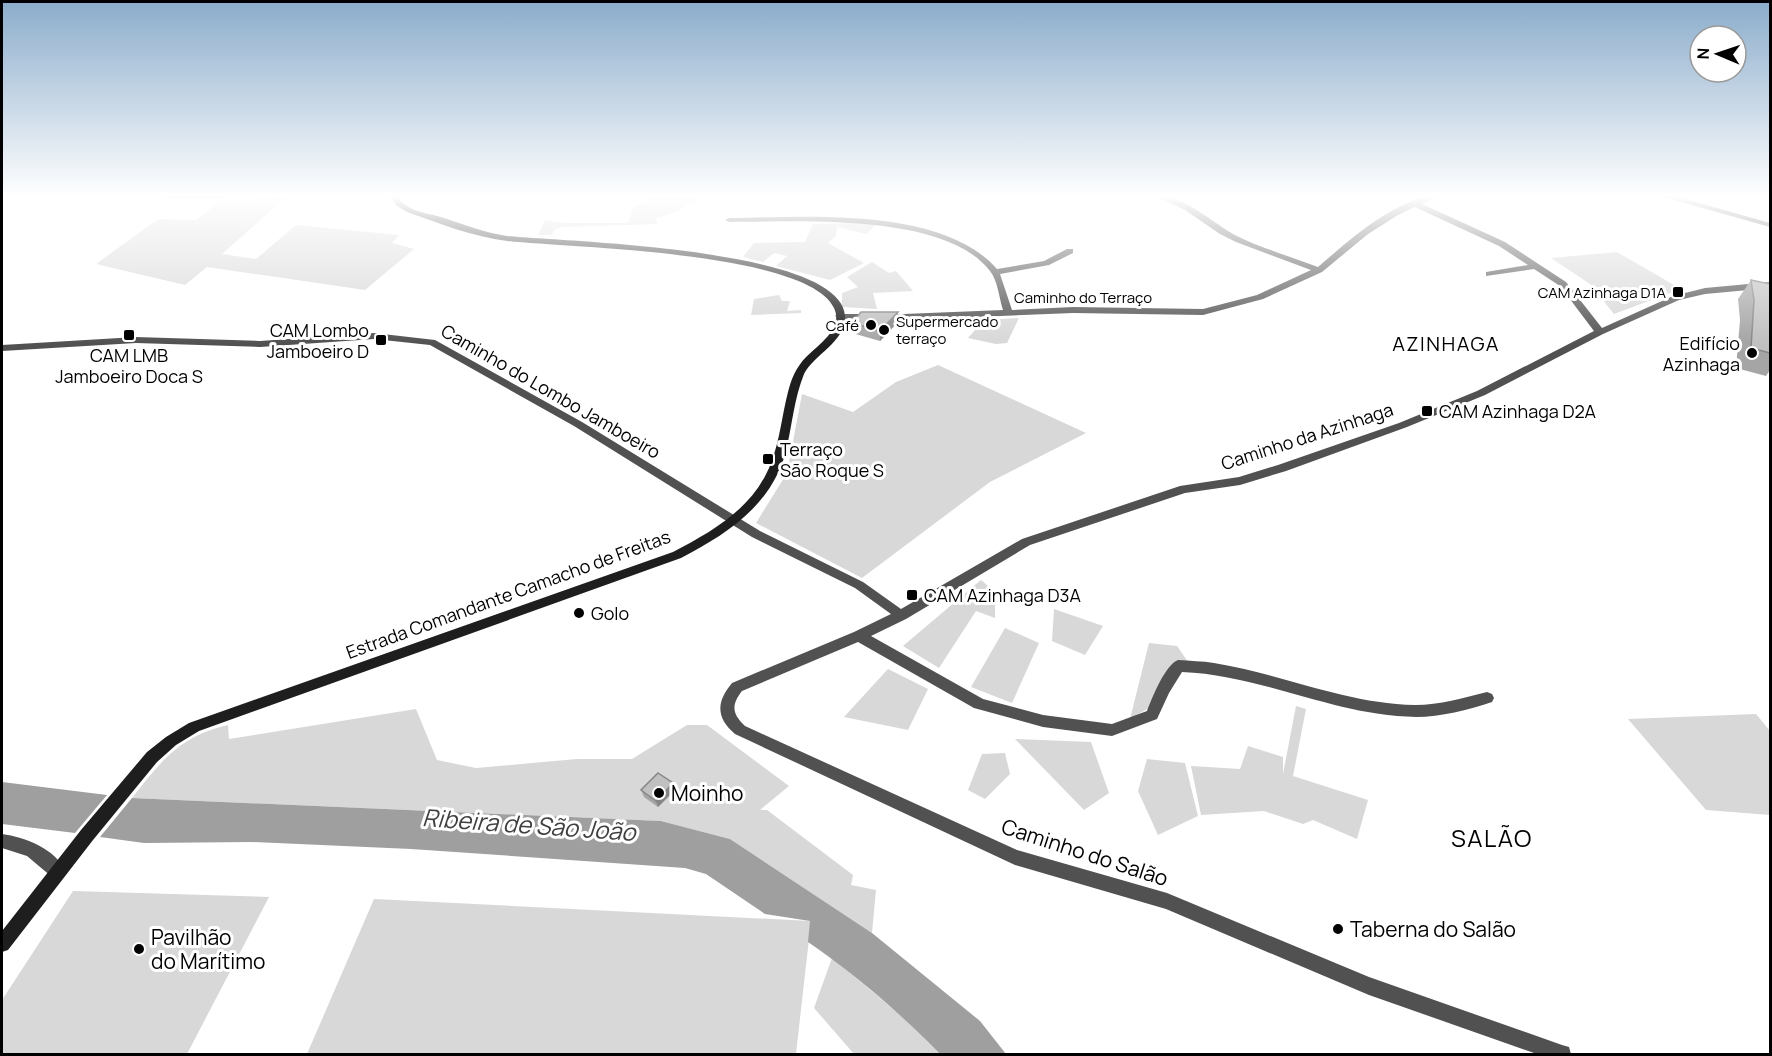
<svg xmlns="http://www.w3.org/2000/svg" width="1772" height="1056" viewBox="0 0 1772 1056" font-family="Manrope,sans-serif">
	<style>
		.green { fill: #d8d8d8 }
		.water { fill: #9f9f9f }
		.lines { fill: none; stroke-linecap: round; stroke-linejoin: round }
		.street { fill: #515151; fill-rule: evenodd }
		.secondary { fill: #1e1e1e; fill-rule: evenodd }
		.wall { fill: #a5a5a5 }
		.shaded-wall { fill: #868686 }
		.building { fill: #c0c0c0; stroke: #868686; stroke-width: 1.5 }
		.poi-dot { fill: #000; stroke: #fff; stroke-width: 2 }
		.labels { text-anchor: middle; dominant-baseline: central; stroke-width: 6; stroke-linejoin: round; paint-order: stroke }
		.far-poi-label { font-size: 15px; fill: #000; stroke: #fff; text-anchor: end }
		.far-street-label { font-size: 15px; fill: #000; stroke: #fff }
		.poi-label { font-size: 18px; fill: #000; stroke: #fff; text-anchor: start }
		.street-label { font-size: 18px; fill: #000; stroke: #fff }
		.neighbourhood-label { font-size: 20px; letter-spacing: 1.5px; fill: #000; stroke: #fff }
		.near-poi-label { font-size: 21px; fill: #000; stroke: #fff; text-anchor: start }
		.near-street-label { font-size: 21px; fill: #000; stroke: #fff }
		.near-water-label { font-size: 24px; font-style: italic; fill: #404040; stroke: #fff }
		.near-neighbourhood-label { font-size: 24px; letter-spacing: 1.5px; fill: #000; stroke: #fff }
	</style>
	<rect width="100%" height="100%" fill="#fff"/>
	<!-- green -->
	<g class="green">
		<path d="M649,196L697,197V203H687L679,211L656,218L657,224L561,227L554,230L552,235H538L545,220L564,223H628L634,206L650,202Z"/>
		<path d="M285,198L222,254L256,259L296,225L399,235L392,243L414,249L365,290L207,267L185,285L96,264L158,219L196,220L221,201Z"/>
		<path d="M855,223L876,224L867,234L837,227L836,236L828,243L864,263L830,280L776,266L787,256L774,253L763,262L743,257L754,243L805,242L813,224Z"/>
		<path d="M1617,252L1681,289L1614,314L1590,284L1551,258Z"/>
		<path d="M872,262L889,273L896,271L913,291L873,293L877,309L842,307V293L858,287L847,277Z"/>
		<path d="M779,295L782,301H790L787,311L801,310V313L751,315L754,299Z"/>
		<path d="M1019,318L1007,343L996,344L968,338L984,320Z"/>
		<path d="M938,365L1086,433L990,482L862,578L756,523L787,473L802,394L853,412L896,382Z"/>
		<path d="M981,580L995,592V618L976,611L939,668L903,646Z"/>
		<path d="M1054,609L1103,626L1085,655L1052,641Z"/>
		<path d="M1005,628L1039,643L1012,703L971,687Z"/>
		<path d="M1149,643L1177,646L1188,662L1149,708L1130,719Z"/>
		<path d="M888,669L928,689L908,730L844,717Z"/>
		<path d="M1296,706L1306,709L1293,776L1368,800L1357,839L1313,820L1303,824L1264,811L1201,815L1191,766L1240,769L1248,746L1283,757V774Z"/>
		<path d="M416,709L437,760L476,768L577,759H632L687,725H707L789,786L760,810H767L853,875L851,885L876,890L872,933L730,839L661,821L132,798C162,760 180,736 228,725L229,739Z"/>
		<path d="M1756,714L1770,731V815L1706,810L1628,719Z"/>
		<path d="M1015,739L1091,742L1109,793L1084,810Z"/>
		<path d="M1005,753L1010,774L985,799L968,790L982,754Z"/>
		<path d="M1147,759L1185,763L1198,816L1158,835L1138,791Z"/>
		<path d="M73,891L269,897L187,1054H2V1000Z"/>
		<path d="M374,899L811,921L796,1054H307Z"/>
		<path d="M832,958L904,1018L940,1054H854L814,1008Z"/>
	</g>
	<!-- water -->
	<g class="water">
		<path d="M2,782L107,795L75,833L2,824Z"/>
		<path d="M132,798L661,821L730,839L872,933L980,1021L1006,1054H940C900,1013 856,975 808,942L810,921L765,914L706,874L685,868L411,849L252,842L144,843L100,837Z"/>
	</g>
	<g class="lines">
		<!-- street -->
		<g class="street">
			<path d="M161,196H230L226,198H165Z"/>
			<path d="M1156,196C1188,196 1212,224 1239,237C1264,249 1292,257 1318,267C1347,242 1398,196 1437,196L1422,204L1505,242L1566,282L1602,328L1673,296L1705,288L1770,282V288L1705,294L1679,300L1603,334L1485,395L1407,427L1286,471L1240,485L1185,493L1030,545L906,619L871,636L983,699L1043,715L1112,724L1147,711C1152,698 1165,665 1178,660C1190,661 1202,661 1214,663C1282,674 1346,704 1415,705C1440,705 1463,698 1487,692L1492,694L1494,698L1492,702C1468,710 1441,717 1416,717C1335,716 1262,675 1182,672L1169,693L1157,719L1112,736L1043,727L974,708L858,642L742,691C731,705 732,714 745,726L1017,850L1167,893L1369,977L1562,1045L1569,1047L1571,1054H1537L1369,995L1166,909L1015,865L735,734C716,718 716,702 732,683L854,632L891,614L855,588L752,537L574,426L430,345L374,339L260,347L136,343L2,351V345L136,337L260,341L374,333L435,340L582,422L760,531L863,582L901,609L1022,539L1180,486L1239,477L1278,465L1399,423L1477,391L1594,331L1560,286L1534,269L1486,276V272L1528,265L1499,246L1415,207L1398,215L1368,234L1322,272L1263,299L1203,315L1073,313L904,320L840,319L835,316L837,314H904L1003,310C999,298 998,281 990,271C945,212 796,222 729,222L725,220L729,218C806,217 942,206 997,269L1044,261L1067,249H1073V253L1049,265L1000,274L1012,310L1073,307L1203,309L1257,295L1311,270L1236,242L1220,234L1185,210Z"/>
			<path d="M1660,196H1675L1770,223V227Z"/>
			<path d="M2,834C25,837 56,849 66,872L64,877L58,880L52,877L27,856L2,848Z"/>
		</g>
		<!-- secondary -->
		<path class="secondary" d="M389,196H397C406,211 426,213 441,217C463,224 485,233 507,236C562,242 841,247 845,316C846,342 814,354 804,374C794,399 792,426 786,451C772,505 727,534 681,558L199,731L176,745L157,762L93,840L8,950L2,952V931L81,830L147,752L166,737L189,723L673,552C713,531 754,508 771,463C780,440 782,415 788,392C791,381 794,372 801,363C812,348 845,331 834,308C807,251 569,248 507,241C474,237 438,223 407,212L397,206Z"/>
	</g>
	<!-- wall -->
	<g class="wall">
		<path d="M1751,280L1770,284V370L1766,376L1736,368L1740,320L1738,299Z"/>
		<path d="M898,312V322L880,341L852,333V323Z"/>
		<path d="M673,783L675,790L658,807L644,797L641,790Z"/>
	</g>
	<!-- shaded-wall -->
	<g class="shaded-wall">
		<path d="M898,312V322L880,341V331Z"/>
		<path d="M673,783L675,790L658,807L656,801Z"/>
	</g>
	<!-- building -->
	<g class="building">
		<path d="M1751,280L1770,284V353L1751,348L1754,300Z"/>
		<path d="M861,312H898L880,331L852,323Z"/>
		<path d="M658,773L673,783L656,801L641,790Z"/>
	</g>
	<!-- sky -->
	<linearGradient id="sky" x2="0" y2="1"><stop stop-color="#8baccb"/><stop offset="0.57" stop-color="#fff"/><stop offset="1" stop-color="#fff" stop-opacity="0"/></linearGradient>
	<rect width="1772" height="344" fill="url(#sky)"/>
	<!-- markers -->
	<g class="poi-dot">
		<rect x="1672" y="286" width="12" height="12" rx="3"/>
		<circle cx="871" cy="325" r="6"/>
		<circle cx="884" cy="330" r="6"/>
		<rect x="123" y="329" width="12" height="12" rx="3"/>
		<rect x="375" y="334" width="12" height="12" rx="3"/>
		<circle cx="1752" cy="353" r="6"/>
		<rect x="1421" y="405" width="12" height="12" rx="3"/>
		<rect x="762" y="453" width="12" height="12" rx="3"/>
		<rect x="906" y="589" width="12" height="12" rx="3"/>
		<circle cx="579" cy="613" r="6"/>
		<circle cx="659" cy="793" r="6"/>
		<circle cx="1338" cy="929" r="6"/>
		<circle cx="139" cy="949" r="6"/>
	</g>
	<g class="labels">
		<!-- far-poi labels -->
		<g class="far-poi-label">
			<text x="1666" y="292">CAM Azinhaga D1A</text>
			<text x="896" y="321" text-anchor="start">Supermercado<tspan x="896" dy="17">terraço</tspan></text>
			<text x="859" y="325">Café</text>
		</g>
		<!-- far-street labels -->
		<g class="far-street-label">
			<text x="1083" y="297">Caminho do Terraço</text>
		</g>
		<!-- poi labels -->
		<g class="poi-label">
			<text x="369" y="330" text-anchor="end">CAM Lombo<tspan x="369" dy="21">Jamboeiro D</tspan></text>
			<text x="1740" y="343" text-anchor="end">Edifício<tspan x="1740" dy="21">Azinhaga</tspan></text>
			<text x="129" y="355" text-anchor="middle">CAM LMB<tspan x="129" dy="21">Jamboeiro Doca S</tspan></text>
			<text x="1439" y="411">CAM Azinhaga D2A</text>
			<text x="780" y="449">Terraço<tspan x="780" dy="21">São Roque S</tspan></text>
			<text x="924" y="595">CAM Azinhaga D3A</text>
			<text x="591" y="613">Golo</text>
		</g>
		<!-- street labels -->
		<g class="street-label">
			<text transform="translate(551 391) rotate(30)">Caminho do Lombo Jamboeiro</text>
			<text transform="translate(1307 436) rotate(-18)">Caminho da Azinhaga</text>
			<text transform="translate(508 594) rotate(-20)">Estrada Comandante Camacho de Freitas</text>
		</g>
		<!-- neighbourhood labels -->
		<g class="neighbourhood-label">
			<text x="1446" y="343">AZINHAGA</text>
		</g>
		<!-- near-poi labels -->
		<g class="near-poi-label">
			<text x="671" y="793">Moinho</text>
			<text x="1350" y="929">Taberna do Salão</text>
			<text x="151" y="937">Pavilhão<tspan x="151" dy="24">do Marítimo</tspan></text>
		</g>
		<!-- near-street labels -->
		<g class="near-street-label">
			<text transform="translate(1085 852) rotate(18)">Caminho do Salão</text>
		</g>
		<!-- near-water labels -->
		<g class="near-water-label">
			<text transform="translate(529 824) rotate(4)">Ribeira de São João</text>
		</g>
		<!-- near-neighbourhood labels -->
		<g class="near-neighbourhood-label">
			<text x="1492" y="837">SALÃO</text>
		</g>
	</g>
	<!-- border -->
	<rect width="1772" height="1056" fill="none" stroke="#000000" stroke-width="6"/>
	<!-- north arrow -->
	<g transform="translate(1718 54) rotate(272)"><circle r="28" fill="#ffffff" stroke="#999999" stroke-width="1.5"/>
	<path d="M0-4.5L10 22L0 15L-10 22Z" fill="#000000"/>
	<text y="-9" font-size="16" font-weight="bold" text-anchor="middle" fill="#000000">N</text>
	</g>
</svg>
